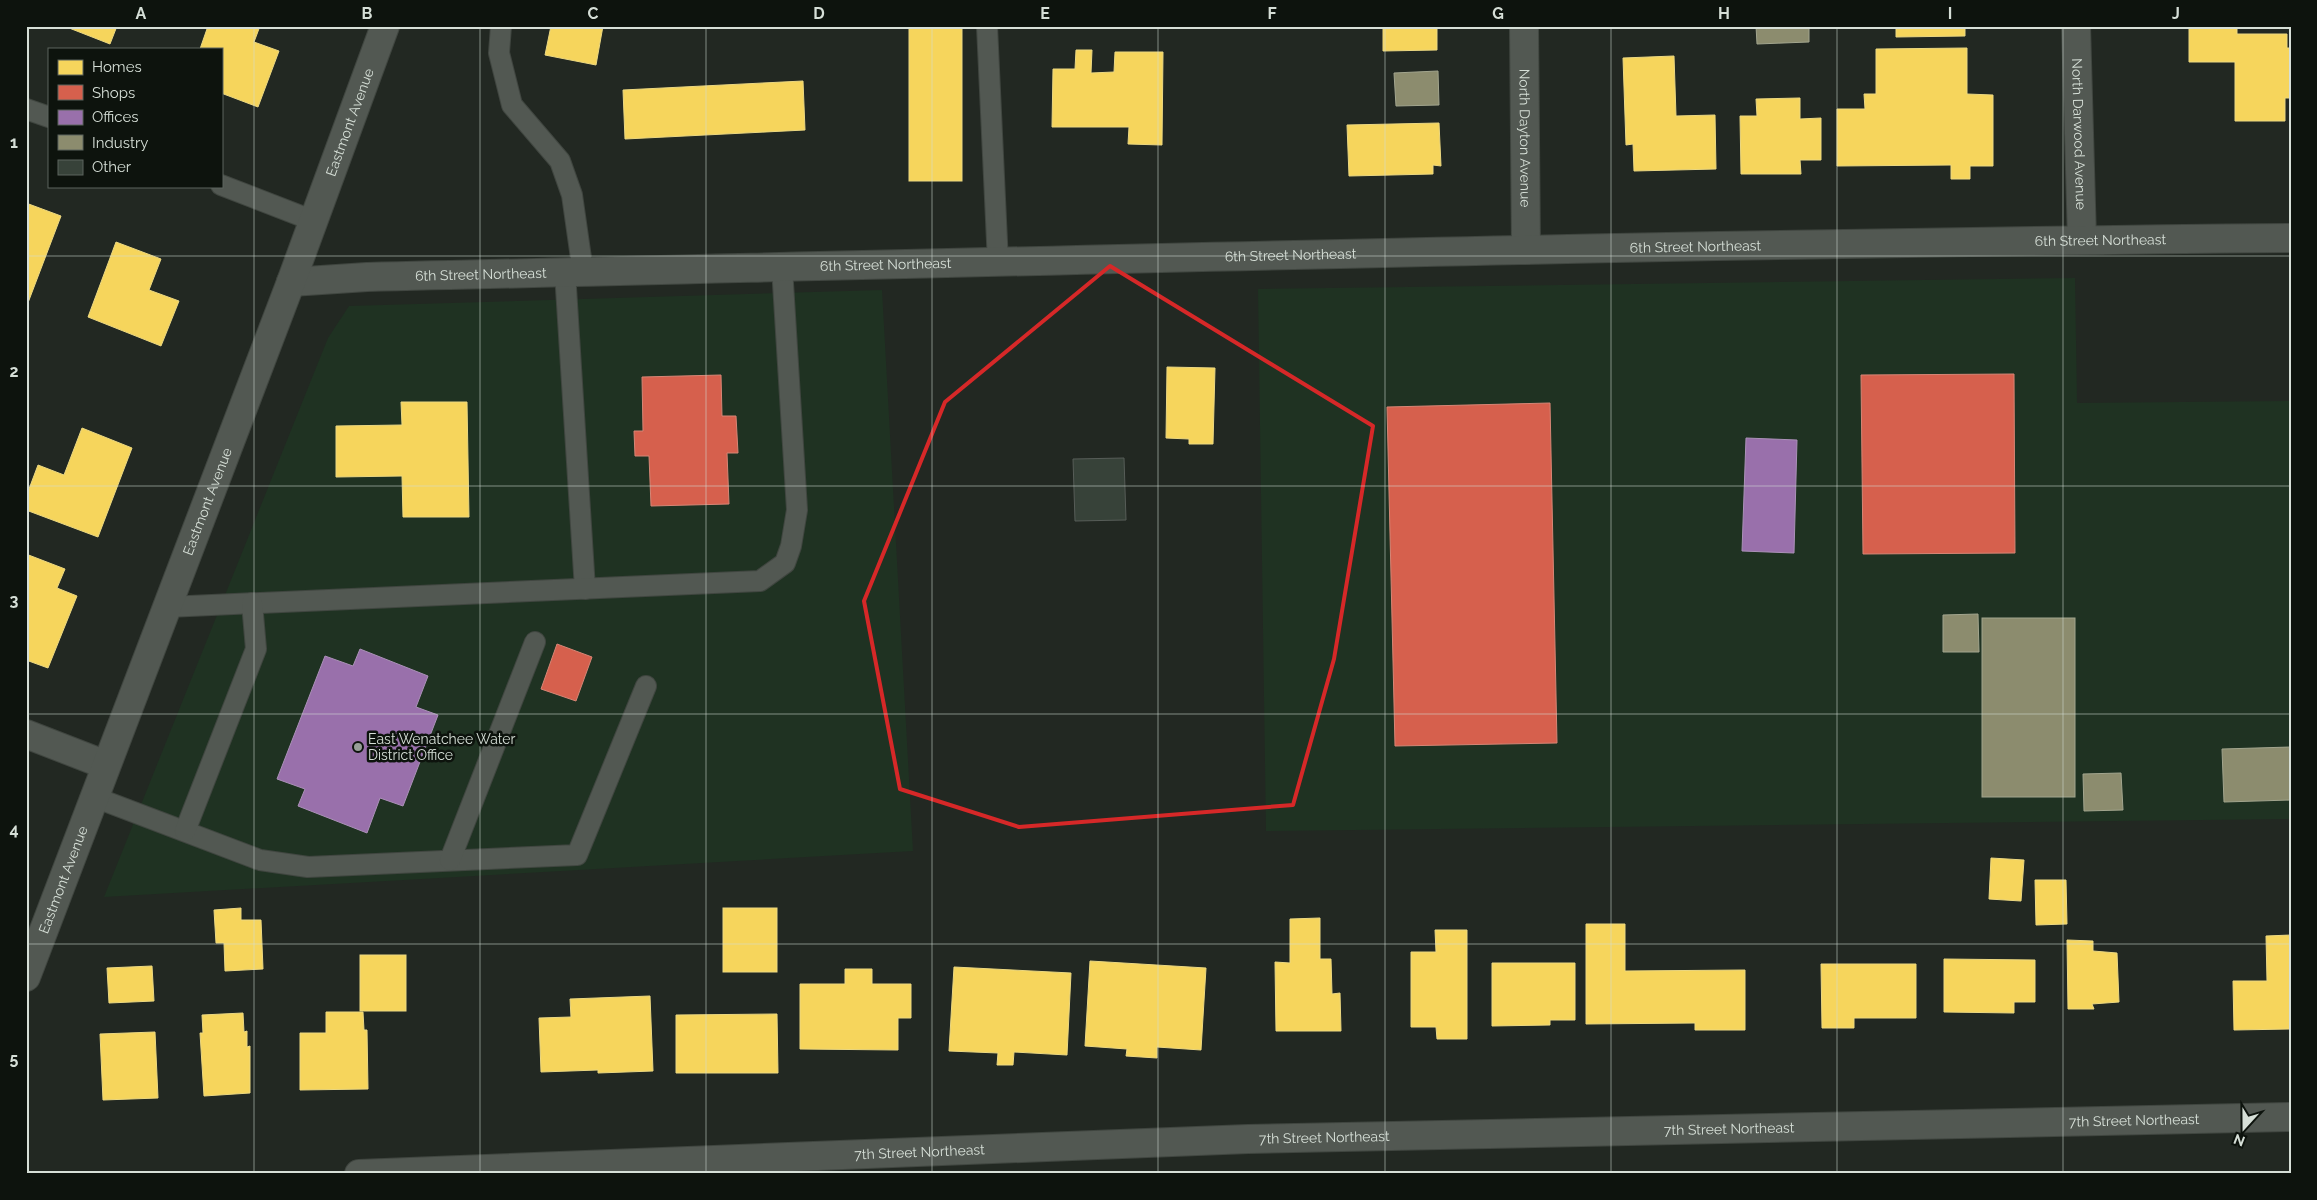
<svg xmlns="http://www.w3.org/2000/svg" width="2317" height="1200" viewBox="0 0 2317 1200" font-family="Raleway,sans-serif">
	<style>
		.built { fill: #1f3222 }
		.homes { fill: #f6d55c; stroke: #ecd881 }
		.shops { fill: #d6604d; stroke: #d68676 }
		.offices { fill: #9970ab; stroke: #ab91b8 }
		.industry { fill: #8c8c6e; stroke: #a2a58e }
		.building { fill: #374239; stroke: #575d58 }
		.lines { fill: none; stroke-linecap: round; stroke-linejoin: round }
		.service-casing { stroke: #404640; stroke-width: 22 }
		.minor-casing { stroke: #404640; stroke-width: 30 }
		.secondary-casing { stroke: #404640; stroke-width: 30 }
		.service { stroke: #525852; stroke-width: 20 }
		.minor { stroke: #525852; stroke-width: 28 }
		.secondary { stroke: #525852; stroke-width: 28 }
		.marked { fill: none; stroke: #d62828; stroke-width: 4; stroke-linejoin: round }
		.grid { fill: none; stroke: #d6dfd7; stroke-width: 1; stroke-opacity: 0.55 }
		.poi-dot { fill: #979f98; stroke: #0d130d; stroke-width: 2 }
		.labels { text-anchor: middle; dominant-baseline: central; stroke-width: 5; stroke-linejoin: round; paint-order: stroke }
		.street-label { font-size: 14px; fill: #d6dfd7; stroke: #0d130d }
		.poi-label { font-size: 14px; fill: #d6dfd7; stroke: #0d130d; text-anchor: start }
		.neatline { fill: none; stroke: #d6dfd7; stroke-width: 2 }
		.grid-label { font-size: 16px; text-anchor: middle; font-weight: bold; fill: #d6dfd7 }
	</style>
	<rect width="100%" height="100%" fill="#222822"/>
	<!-- built -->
	<g class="built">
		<path d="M2075,278L2077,403L2291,401V819L1266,831L1258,289Z"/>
		<path d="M882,290L913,851L104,897L328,338L349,306Z"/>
	</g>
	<!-- homes -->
	<g class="homes">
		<path d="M64,26H117L110,44Z"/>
		<path d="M208,26H260L254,42L279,51L258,107L221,93V49H200Z"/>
		<path d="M551,26H603L596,65L545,55Z"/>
		<rect x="909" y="26" width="53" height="155"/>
		<path d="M1383,26H1437V50L1383,51Z"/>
		<path d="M1896,26H1965V36L1896,37Z"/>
		<path d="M2189,26H2237V34H2287V48H2291V98H2285V121H2235V62H2189Z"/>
		<path d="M1967,48V94L1993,95V166H1970V179H1951V165L1837,166V109H1865L1864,94H1876V49Z"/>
		<path d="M1076,50H1092L1091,73L1114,72L1115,52H1163L1162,145L1128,144L1129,127H1052L1053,69H1075Z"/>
		<path d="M1674,56L1676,116L1715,115L1716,169L1634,171L1633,144L1626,145L1623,58Z"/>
		<path d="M803,81L805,130L625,139L623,90Z"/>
		<path d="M1800,98V119L1821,118V160H1800L1801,174H1741L1740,116H1757L1756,99Z"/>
		<path d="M1439,123L1441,166L1433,165V174L1349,176L1347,125Z"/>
		<path d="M26,203L61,216L26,308Z"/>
		<path d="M116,242L161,259L149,290L179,301L161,346L88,317Z"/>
		<path d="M1167,367L1215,368L1213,444H1189V439L1166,438Z"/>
		<path d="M401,402H467L469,517H403L402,476L336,477V426L402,425Z"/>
		<path d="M82,428L132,448L98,537L26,510V497L38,465L64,475Z"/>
		<path d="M26,554L65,569L57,588L77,596L48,668L26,660Z"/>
		<path d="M1991,858L2024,860L2021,901L1989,899Z"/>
		<path d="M2035,880H2066L2067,924L2036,925Z"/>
		<path d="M241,908V920H261L263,969L225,971L224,943H216L214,910Z"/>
		<rect x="723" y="908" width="54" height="64"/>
		<path d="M1320,918V959H1331L1332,994L1340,993L1341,1031H1276L1275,962L1290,963V919Z"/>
		<path d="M1586,924H1625V971L1745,970V1030H1695V1023L1586,1024Z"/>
		<path d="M1435,930H1467V1039H1437L1436,1027H1411V952H1436Z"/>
		<path d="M2291,935V1029L2234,1030L2233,981H2267L2266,936Z"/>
		<path d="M2067,940L2093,941V951L2117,953L2119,1002L2092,1004L2094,1009H2068Z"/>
		<rect x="360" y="955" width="46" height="56"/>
		<path d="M1944,959L2035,960V1002H2014V1013L1944,1012Z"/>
		<path d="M1090,961L1206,968L1201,1050L1157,1047V1058L1126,1056L1127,1049L1085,1046Z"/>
		<path d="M1492,963H1575V1020H1550V1025L1492,1026Z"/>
		<path d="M1821,964H1916V1018H1854V1028H1822Z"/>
		<path d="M152,966L154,1001L109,1003L107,968Z"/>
		<path d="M954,967L1071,973L1067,1055L1014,1052L1013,1065H997L998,1053L949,1051Z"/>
		<path d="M845,969H872V984H911V1018H898V1050L800,1049V984H845Z"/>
		<path d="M650,996L653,1071L598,1073V1070L541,1072L539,1018L571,1017L570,999Z"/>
		<path d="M326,1012H363L364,1030H367L368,1089L300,1090V1033H326Z"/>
		<path d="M243,1013L244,1032L247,1031V1047L250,1046V1093L204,1096L200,1033H203L202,1015Z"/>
		<path d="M777,1014L778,1073H676V1015Z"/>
		<path d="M155,1032L158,1098L103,1100L100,1034Z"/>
	</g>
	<!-- shops -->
	<g class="shops">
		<path d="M2014,374L2015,553L1863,554L1861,375Z"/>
		<path d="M721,375L722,416H736L738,453H727L729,504L651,506L649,456H635L634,431H643L642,377Z"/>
		<path d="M1550,403L1557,743L1395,746L1387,407Z"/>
		<path d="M557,644L592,657L576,701L541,689Z"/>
	</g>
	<!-- offices -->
	<g class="offices">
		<path d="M1746,438L1797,440L1794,553L1742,551Z"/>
		<path d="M360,649L428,676L416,707L438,715L403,806L380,798L367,833L298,806L305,789L277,779L325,656L353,666Z"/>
	</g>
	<!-- industry -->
	<g class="industry">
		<path d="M1756,26H1809V42L1757,44Z"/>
		<path d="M1438,71L1439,105L1396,106L1394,73Z"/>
		<path d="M1978,614L1979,652H1943V615Z"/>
		<rect x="1982" y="618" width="93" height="179"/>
		<path d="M2291,747V800L2224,802L2222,749Z"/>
		<path d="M2121,773L2123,810L2084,811L2083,774Z"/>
	</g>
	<!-- building -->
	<path class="building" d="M1124,458L1126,520L1075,521L1073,459Z"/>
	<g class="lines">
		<defs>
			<g id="service">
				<path d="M501,26L499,53L512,105L560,161L572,195L583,272"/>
				<path d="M987,26L998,263"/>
				<path d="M26,109L49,117"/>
				<path d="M221,185L314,221"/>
				<path d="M565,272L585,589"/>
				<path d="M167,607L760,581L785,563L791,546L797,510L782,267"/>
				<path d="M94,797L260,860L308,867L577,855L646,686"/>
				<path d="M185,831L256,649L252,603"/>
				<path d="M450,860L535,642"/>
			</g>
			<g id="minor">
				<path id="s1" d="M1524,26L1526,250"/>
				<path id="s2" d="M2076,26L2082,240"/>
				<path id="s3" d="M291,282L367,277C1008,262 1649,244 2291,238"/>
				<path d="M26,734L106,765"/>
				<path id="s4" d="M359,1174L1248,1139L2291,1117"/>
			</g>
			<g id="secondary">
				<path id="s5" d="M26,977L291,282L385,26"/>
			</g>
		</defs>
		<!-- service casing -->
		<use href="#service" class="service-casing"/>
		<!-- minor casing -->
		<use href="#minor" class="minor-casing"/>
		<!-- secondary casing -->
		<use href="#secondary" class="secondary-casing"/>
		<!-- service -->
		<use href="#service" class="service"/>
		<!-- minor -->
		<use href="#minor" class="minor"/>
		<!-- secondary -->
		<use href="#secondary" class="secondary"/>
	</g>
	<!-- marked area -->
	<path class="marked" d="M1110,266L1373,426L1334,659L1293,805L1019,827L900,789L864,601L945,402Z"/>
	<!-- grid -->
	<path class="grid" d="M254,26V1174M480,26V1174M706,26V1174M932,26V1174M1158,26V1174M1385,26V1174M1611,26V1174M1837,26V1174M2063,26V1174M26,256H2291M26,486H2291M26,714H2291M26,944H2291"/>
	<!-- markers -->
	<circle class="poi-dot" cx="358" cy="747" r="5"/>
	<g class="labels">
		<!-- street labels -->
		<g class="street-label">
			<text stroke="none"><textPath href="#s5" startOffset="914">Eastmont Avenue</textPath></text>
			<text stroke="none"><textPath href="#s2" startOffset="108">North Darwood Avenue</textPath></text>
			<text stroke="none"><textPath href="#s1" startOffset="112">North Dayton Avenue</textPath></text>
			<text stroke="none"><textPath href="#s3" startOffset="1810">6th Street Northeast</textPath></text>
			<text stroke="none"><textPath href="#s3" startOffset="1405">6th Street Northeast</textPath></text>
			<text stroke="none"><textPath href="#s3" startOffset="1000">6th Street Northeast</textPath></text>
			<text stroke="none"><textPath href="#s3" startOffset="595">6th Street Northeast</textPath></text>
			<text stroke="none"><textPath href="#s3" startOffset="190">6th Street Northeast</textPath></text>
			<text stroke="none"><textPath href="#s5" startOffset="509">Eastmont Avenue</textPath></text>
			<text stroke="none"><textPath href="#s5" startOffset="104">Eastmont Avenue</textPath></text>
			<text stroke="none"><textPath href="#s4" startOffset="1776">7th Street Northeast</textPath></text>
			<text stroke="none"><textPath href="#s4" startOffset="1371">7th Street Northeast</textPath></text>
			<text stroke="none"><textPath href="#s4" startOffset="966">7th Street Northeast</textPath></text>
			<text stroke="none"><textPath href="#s4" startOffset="561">7th Street Northeast</textPath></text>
		</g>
		<!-- poi labels -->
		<g class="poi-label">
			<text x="368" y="739">East Wenatchee Water<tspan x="368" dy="16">District Office</tspan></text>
		</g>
	</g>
	<!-- border -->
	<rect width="2317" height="1200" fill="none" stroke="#0d130d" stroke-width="55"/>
	<!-- legend -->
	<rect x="48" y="48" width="175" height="140" fill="#0d130d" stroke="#5d655e"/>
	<rect x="58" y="60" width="25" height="15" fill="#f6d55c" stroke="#5d655e"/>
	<text x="92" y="72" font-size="15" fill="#d6dfd7">Homes</text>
	<rect x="58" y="85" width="25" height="15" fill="#d6604d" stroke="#5d655e"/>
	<text x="92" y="98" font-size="15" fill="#d6dfd7">Shops</text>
	<rect x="58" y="110" width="25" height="15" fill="#9970ab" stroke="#5d655e"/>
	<text x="92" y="122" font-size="15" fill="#d6dfd7">Offices</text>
	<rect x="58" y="135" width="25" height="15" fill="#8c8c6e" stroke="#5d655e"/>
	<text x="92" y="148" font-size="15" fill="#d6dfd7">Industry</text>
	<rect x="58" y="160" width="25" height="15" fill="#374239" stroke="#5d655e"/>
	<text x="92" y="172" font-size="15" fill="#d6dfd7">Other</text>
	<!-- north arrow -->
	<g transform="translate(2244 1128) rotate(201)" stroke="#0d130d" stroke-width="4" paint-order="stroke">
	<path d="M0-4L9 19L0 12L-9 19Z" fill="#d6dfd7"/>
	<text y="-8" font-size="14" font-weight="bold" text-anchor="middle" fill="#d6dfd7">N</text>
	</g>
	<rect x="28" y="28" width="2262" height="1144" class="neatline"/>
	<g class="grid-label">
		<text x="141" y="19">A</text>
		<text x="367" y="19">B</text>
		<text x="593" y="19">C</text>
		<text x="819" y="19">D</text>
		<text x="1045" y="19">E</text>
		<text x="1272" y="19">F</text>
		<text x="1498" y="19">G</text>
		<text x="1724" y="19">H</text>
		<text x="1950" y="19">I</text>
		<text x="2176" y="19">J</text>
		<text x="14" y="148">1</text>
		<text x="14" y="377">2</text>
		<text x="14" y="606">3</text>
		<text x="14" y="835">4</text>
		<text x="14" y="1064">5</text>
	</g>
</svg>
